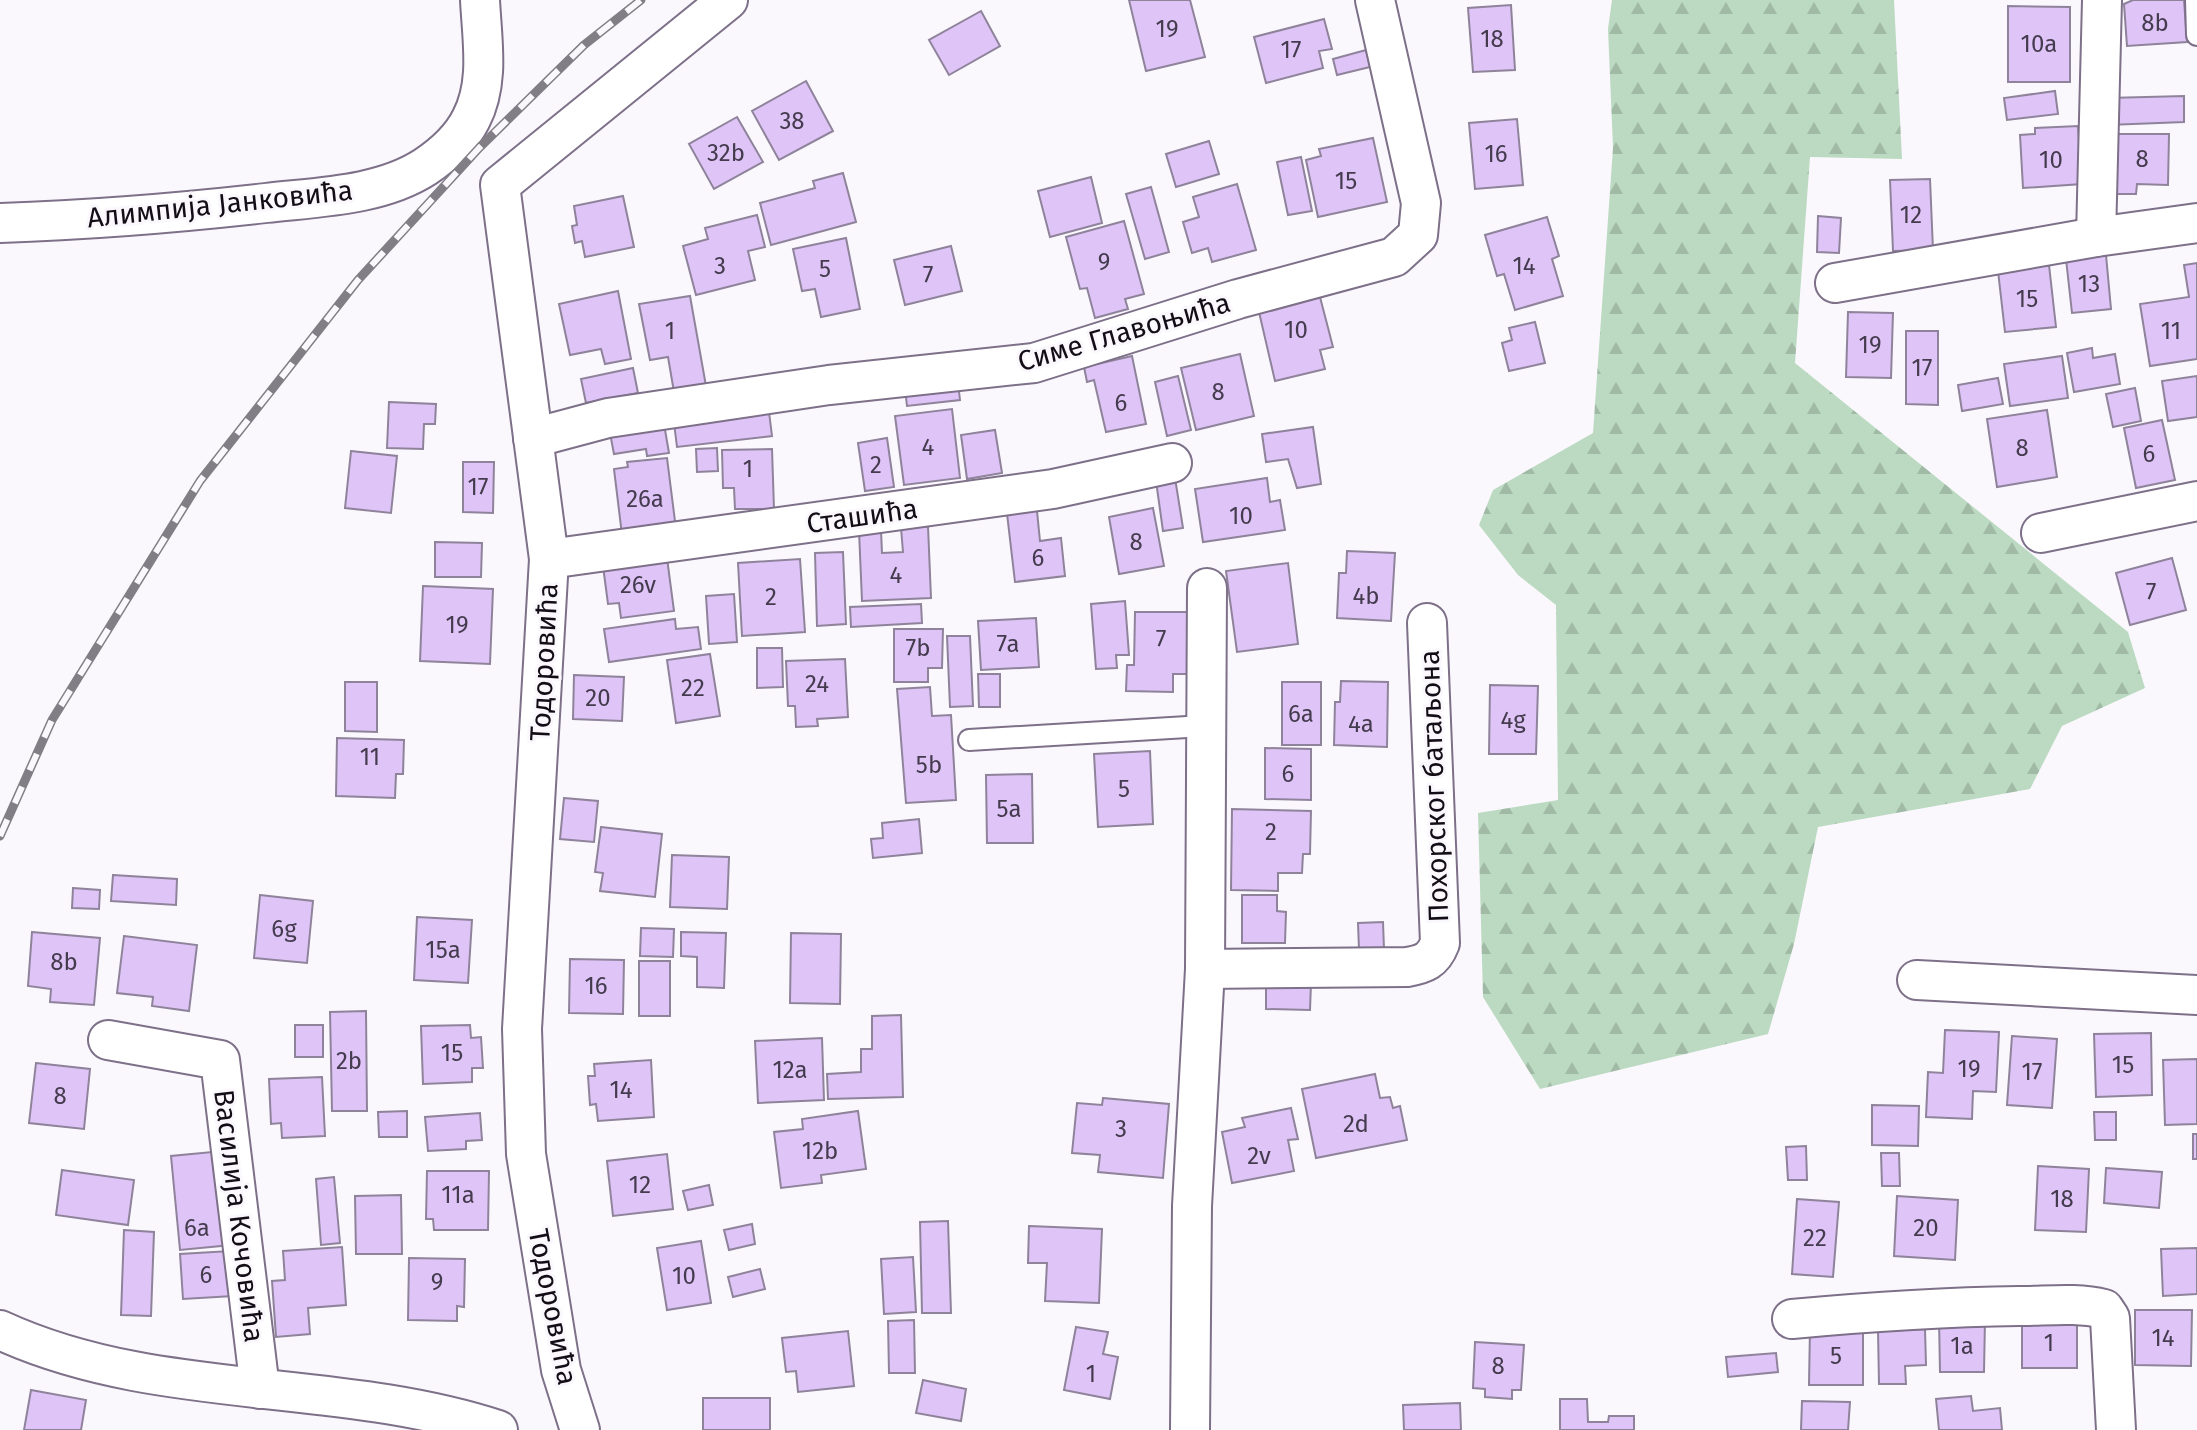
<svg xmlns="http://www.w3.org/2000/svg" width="2197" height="1430" viewBox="0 0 2197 1430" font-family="'Fira Sans',sans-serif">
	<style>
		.forest { fill: url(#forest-firs) }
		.building { fill: #dfc5f7; stroke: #8f839b; stroke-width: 2 }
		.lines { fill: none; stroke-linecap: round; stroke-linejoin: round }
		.lane-casing { stroke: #7d7088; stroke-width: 24 }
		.street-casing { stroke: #7d7088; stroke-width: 42 }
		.lane { stroke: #fff; stroke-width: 20 }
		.street { stroke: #fff; stroke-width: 38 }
		.rail-casing { stroke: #817e85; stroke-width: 9 }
		.rail { stroke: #faf8fd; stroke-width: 6; stroke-dasharray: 18; stroke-linecap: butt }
		.labels { text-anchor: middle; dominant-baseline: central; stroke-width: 6; stroke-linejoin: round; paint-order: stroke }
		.number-label { font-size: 24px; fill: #453b4e }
		.street-label { font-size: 28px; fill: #120d16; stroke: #faf8fd }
	</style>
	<defs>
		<pattern id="forest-firs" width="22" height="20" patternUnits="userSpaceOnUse" patternTransform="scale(2)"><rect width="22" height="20" fill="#bbdac1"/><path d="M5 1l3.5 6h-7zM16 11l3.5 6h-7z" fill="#a0baa5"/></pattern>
	</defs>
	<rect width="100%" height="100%" fill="#faf8fd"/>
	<!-- forest -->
	<path class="forest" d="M1612,0H1894L1902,159L1810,157L1795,363L2128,632L2145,688L2062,726L2030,789L1818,827L1794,944L1768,1034L1540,1089L1483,997L1478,813L1558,800L1556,605L1518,575L1479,525L1493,490L1593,433L1613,148L1608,29Z"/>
	<!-- building -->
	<g class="building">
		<path d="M1129,0H1190L1205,57L1146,71Z"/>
		<path d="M2133,0H2184L2187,42L2127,46L2124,4Z"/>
		<path d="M1511,5L1515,70L1473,72L1468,8Z"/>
		<path d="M2008,6L2070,7V82H2008Z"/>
		<path d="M981,11L1000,46L949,75L929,40Z"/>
		<path d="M1324,19L1332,49L1319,51L1323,68L1266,83L1254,37Z"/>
		<path d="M1366,50L1370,67L1337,75L1333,59Z"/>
		<path d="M806,81L833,131L779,160L752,111Z"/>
		<path d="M2055,91L2058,114L2007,120L2004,98Z"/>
		<path d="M2184,96V122L2108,125V98Z"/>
		<path d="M737,117L763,162L714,189L689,144Z"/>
		<path d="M1517,119L1523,185L1475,189L1469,123Z"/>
		<path d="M2078,126L2082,184L2023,188L2020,135L2035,134V128Z"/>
		<path d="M2115,134H2169L2168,185L2137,184L2136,194H2114Z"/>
		<path d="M1373,138L1387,202L1318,217L1306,160L1321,156L1319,149Z"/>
		<path d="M1209,141L1219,174L1176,187L1166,154Z"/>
		<path d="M1301,157L1312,211L1288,215L1277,162Z"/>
		<path d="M843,173L856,222L771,245L760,203L815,188L813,181Z"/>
		<path d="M1091,177L1102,223L1050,237L1038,191Z"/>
		<path d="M1930,179L1933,250L1893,251L1890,180Z"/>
		<path d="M1237,184L1256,250L1212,262L1208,248L1192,253L1183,222L1199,217L1193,197Z"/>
		<path d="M1151,187L1169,252L1145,259L1126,194Z"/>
		<path d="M623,196L634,247L585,257L582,241L575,243L572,226L577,225L574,206Z"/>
		<path d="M757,215L765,247L748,251L755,280L696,295L683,246L708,239L705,228Z"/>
		<path d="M1818,216L1841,218L1839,253L1817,252Z"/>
		<path d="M1547,217L1559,256L1552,259L1563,296L1515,310L1504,274L1497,276L1485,235Z"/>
		<path d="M1124,221L1144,294L1125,299L1128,309L1095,318L1087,288L1080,289L1066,237Z"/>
		<path d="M846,238L860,309L821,317L815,289L802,291L793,249Z"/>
		<path d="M951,246L962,291L905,305L894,260Z"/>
		<path d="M2106,255L2111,309L2072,313L2066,259Z"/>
		<path d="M2197,263V359L2150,366L2140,304L2189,297L2184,265Z"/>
		<path d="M2049,265L2056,327L2005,332L1998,271Z"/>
		<path d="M618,291L631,359L605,364L601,349L570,355L559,304Z"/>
		<path d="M690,296L706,386L674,392L668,357L650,360L639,304Z"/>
		<path d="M1320,297L1333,347L1320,350L1325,369L1275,381L1259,312Z"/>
		<path d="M1848,312L1893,313L1891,378L1846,377Z"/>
		<path d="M1535,322L1545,363L1509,371L1502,343L1512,340L1509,328Z"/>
		<path d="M1906,331H1938V405L1906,404Z"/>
		<path d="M2092,348L2093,358L2115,354L2120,384L2074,392L2067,353Z"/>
		<path d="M1240,354L1254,416L1196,430L1181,368Z"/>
		<path d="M1132,356L1146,424L1106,432L1094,380L1087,382L1084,367Z"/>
		<path d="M2062,356L2068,398L2010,406L2004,364Z"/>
		<path d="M633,368L638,393L586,403L581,379Z"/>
		<path d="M1178,376L1191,430L1167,436L1155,382Z"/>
		<path d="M2197,376V417L2168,421L2162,381Z"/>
		<path d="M1998,378L2003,404L1962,411L1958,385Z"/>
		<path d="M958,383L960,400L907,406L905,389Z"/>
		<path d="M2135,388L2141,421L2113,427L2106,394Z"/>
		<path d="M389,402L436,404L435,424H424L423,449L387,448Z"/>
		<path d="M768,404L772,436L677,447L673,415Z"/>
		<path d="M952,409L960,478L904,485L895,416Z"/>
		<path d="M2047,410L2057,477L1997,487L1987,419Z"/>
		<path d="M2162,420L2175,480L2136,488L2124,428Z"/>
		<path d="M664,424L669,453L647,456L646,449L614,454L610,433Z"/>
		<path d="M1313,427L1321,484L1297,488L1288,459L1266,462L1262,434Z"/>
		<path d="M995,430L1002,473L967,479L961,435Z"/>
		<path d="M887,438L894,487L865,491L858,443Z"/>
		<path d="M717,448L718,471L697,472L696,449Z"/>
		<path d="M772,449L774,509H735L734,488H723L722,450Z"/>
		<path d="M351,451L397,456L391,513L345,508Z"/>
		<path d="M667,458L676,529L622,535L614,469L628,467L627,462Z"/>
		<path d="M463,462H494L493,513L463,512Z"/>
		<path d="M1175,478L1183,528L1163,531L1156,481Z"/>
		<path d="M1267,478L1270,502L1280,500L1285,530L1203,542L1195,489Z"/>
		<path d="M1036,501L1040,541L1061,538L1065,576L1015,582L1006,505Z"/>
		<path d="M1153,508L1164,566L1119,574L1109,517Z"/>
		<path d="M928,526L931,598L862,601L859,531L881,530L882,553L903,552L901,528Z"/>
		<path d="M435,542L482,543L481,577H435Z"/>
		<path d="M1347,551L1395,553L1391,621L1337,618L1339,573H1346Z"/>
		<path d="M843,552L846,624L817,626L815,553Z"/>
		<path d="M667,558L674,611L621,618L619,603L608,604L603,566Z"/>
		<path d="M2172,558L2186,610L2130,625L2116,573Z"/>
		<path d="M800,559L805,632L742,636L738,563Z"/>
		<path d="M1288,563L1298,644L1237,652L1226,571Z"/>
		<path d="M423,586L493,589L490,664L420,661Z"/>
		<path d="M734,594L737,642L709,644L706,596Z"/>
		<path d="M1125,601L1129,655H1116L1117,668L1096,669L1091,604Z"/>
		<path d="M921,604L922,623L851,627L850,607Z"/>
		<path d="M1135,612H1188V674H1173V692L1126,691L1127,665H1134Z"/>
		<path d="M1036,618L1039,667L981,670L978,621Z"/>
		<path d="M675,619L676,629L698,627L701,649L609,662L604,629Z"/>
		<path d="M894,629H943L942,668H928V682H894Z"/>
		<path d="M947,636H970L973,706L950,707Z"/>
		<path d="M757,648H782L783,687L757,688Z"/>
		<path d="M710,654L720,716L676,723L667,660Z"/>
		<path d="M845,659L848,717L817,719L818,726L796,727L795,706H788L786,661Z"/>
		<path d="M978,674H1000V707H979Z"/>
		<path d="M574,675L624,677L622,721L573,719Z"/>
		<path d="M1341,681L1388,682L1387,747L1334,745L1335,702H1340Z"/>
		<path d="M345,682H377V732L345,731Z"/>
		<rect x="1282" y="682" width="39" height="63"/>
		<path d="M1490,685L1538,686L1536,754H1489Z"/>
		<path d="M930,687L932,716L951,715L956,800L906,803L897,689Z"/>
		<path d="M337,738L404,740L403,774H396L395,798L336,796Z"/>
		<path d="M1265,748L1311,749V800L1265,799Z"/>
		<path d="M1150,751L1153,824L1098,827L1094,754Z"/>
		<path d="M1032,774L1033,843H987L986,775Z"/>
		<path d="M564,798L598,801L594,842L560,839Z"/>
		<path d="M1232,809L1311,811L1310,854H1303L1302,873H1278V891L1231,890Z"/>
		<path d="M919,819L922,853L873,858L871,839L883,838L882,823Z"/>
		<path d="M601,827L662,834L655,897L600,891L603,873L595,872Z"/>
		<path d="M672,855L729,857L727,909L670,907Z"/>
		<path d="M113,875L177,879L176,905L111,901Z"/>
		<path d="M73,888L100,890L99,909L72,908Z"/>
		<path d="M260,895L313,901L307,963L254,958Z"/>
		<path d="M1242,895H1277V911L1286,912L1285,943H1242Z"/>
		<path d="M417,917L472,920L468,983L414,980Z"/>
		<path d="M1383,922L1384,949L1359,950L1358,923Z"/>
		<path d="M641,928L674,929L673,957L640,956Z"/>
		<path d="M32,932L100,938L94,1005L50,1002L51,989L28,986Z"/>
		<path d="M681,932L726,933L724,988L697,987V957L681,956Z"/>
		<path d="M791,933L841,934L840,1004L790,1003Z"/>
		<path d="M124,936L197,945L189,1011L152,1006L153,997L117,993Z"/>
		<path d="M570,959L624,960L623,1014L569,1013Z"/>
		<rect x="639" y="961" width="31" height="55"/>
		<path d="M1266,982L1311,983L1310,1010L1266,1009Z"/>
		<path d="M366,1011L367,1111H332L330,1012Z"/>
		<path d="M901,1015L903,1097L828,1099L827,1074L861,1072V1049H872V1016Z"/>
		<rect x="295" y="1025" width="28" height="32"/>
		<path d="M470,1025L471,1038L481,1037L483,1068H472V1082L423,1084L421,1026Z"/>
		<path d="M1945,1030L1999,1032L1996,1092L1973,1091L1972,1119L1926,1117L1928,1072L1943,1073Z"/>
		<path d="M2151,1033L2152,1095L2096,1097L2094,1034Z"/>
		<path d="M2012,1036L2057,1039L2052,1108L2007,1105Z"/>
		<path d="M822,1038L824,1100L758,1103L755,1041Z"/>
		<path d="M2197,1059V1124L2165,1125L2163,1060Z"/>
		<path d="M651,1060L654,1117L598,1121L596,1104L590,1105L588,1076H595L594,1064Z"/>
		<path d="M36,1063L90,1069L84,1129L29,1123Z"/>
		<path d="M1375,1074L1380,1098L1390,1097L1393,1108L1400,1106L1407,1140L1316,1158L1302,1089Z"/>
		<path d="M322,1077L325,1136L282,1138L281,1123L271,1124L269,1079Z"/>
		<path d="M1103,1098L1169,1104L1163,1178L1098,1172L1100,1155L1072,1153L1077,1103L1102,1105Z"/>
		<path d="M1872,1105L1919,1106L1918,1146L1872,1145Z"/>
		<path d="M1291,1108L1298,1139L1288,1140L1294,1171L1232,1183L1222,1132L1245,1127L1242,1118Z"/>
		<path d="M407,1111V1137H379L378,1112Z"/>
		<path d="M858,1111L866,1169L821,1175L822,1183L781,1188L774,1132L803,1129L802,1119Z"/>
		<path d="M2094,1112H2116V1140H2095Z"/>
		<path d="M480,1113L482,1140L466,1141V1149L428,1151L425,1117Z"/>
		<rect x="2193" y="1134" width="4" height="25"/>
		<path d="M1806,1146L1807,1180H1788L1786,1147Z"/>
		<path d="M212,1152L214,1174L224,1173L231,1245L180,1250L171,1156Z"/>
		<path d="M1881,1153H1899L1900,1186H1882Z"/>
		<path d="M667,1154L673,1209L613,1216L607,1161Z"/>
		<path d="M2038,1166L2089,1169L2086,1232L2035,1230Z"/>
		<path d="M2106,1168L2162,1172L2159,1208L2104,1203Z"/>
		<path d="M62,1170L134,1180L128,1225L56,1215Z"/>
		<path d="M427,1171H489L488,1230H434L433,1219H426Z"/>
		<path d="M334,1177L340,1243L321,1245L316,1179Z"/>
		<path d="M709,1185L713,1205L688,1210L683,1191Z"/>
		<path d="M401,1195L402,1254H356L355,1196Z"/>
		<path d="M1897,1196L1958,1200L1955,1260L1894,1256Z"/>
		<path d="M1797,1199L1839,1202L1833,1277L1792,1274Z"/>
		<path d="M948,1221L951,1313H922L920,1222Z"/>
		<path d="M752,1224L755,1244L729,1250L724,1230Z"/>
		<path d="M1029,1226L1102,1229L1099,1303L1045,1301L1047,1263H1028Z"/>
		<path d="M124,1230L154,1232L151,1316L121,1315Z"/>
		<path d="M701,1241L711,1303L667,1310L657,1248Z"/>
		<path d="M342,1247L346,1305L308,1308L310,1334L276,1337L272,1281L285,1280L283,1251Z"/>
		<path d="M2197,1248V1294L2163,1296L2161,1249Z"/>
		<path d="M230,1251L233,1296L183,1299L180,1254Z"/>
		<path d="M913,1257L916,1312L884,1314L881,1259Z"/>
		<path d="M409,1258L465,1259L464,1307L457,1306V1321L408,1320Z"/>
		<path d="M760,1269L765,1289L733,1297L728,1277Z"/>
		<path d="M2135,1310H2192L2191,1366L2135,1365Z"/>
		<rect x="2022" y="1318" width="55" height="50"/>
		<path d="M1939,1319H1985L1984,1372H1940Z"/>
		<path d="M914,1320L915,1373H889L888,1321Z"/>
		<path d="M1076,1327L1108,1332L1103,1354L1118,1357L1110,1399L1064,1390Z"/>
		<path d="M1810,1327H1863V1385H1809Z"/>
		<path d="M1925,1329L1926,1365L1905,1366L1906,1384H1879L1878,1330Z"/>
		<path d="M848,1331L854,1386L798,1392L796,1371L786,1372L782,1338Z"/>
		<path d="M1475,1342L1524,1345L1521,1390H1512V1399L1485,1397V1389L1473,1388Z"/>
		<path d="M1776,1353L1778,1372L1728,1377L1726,1357Z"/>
		<path d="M923,1380L966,1389L961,1421L916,1413Z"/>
		<path d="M31,1390L86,1400L81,1430H24Z"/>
		<path d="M1971,1396L1973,1411L2000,1408L2002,1430H1939L1936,1399Z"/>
		<rect x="703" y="1398" width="67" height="32"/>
		<path d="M1560,1399H1587L1588,1422H1608L1609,1416H1634V1430H1560Z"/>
		<path d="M1802,1401L1850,1402L1848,1430H1801Z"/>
		<path d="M1460,1403L1461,1430H1404L1403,1405Z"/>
	</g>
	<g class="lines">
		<defs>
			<g id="lane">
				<path d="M2196,0L2197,35"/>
				<path d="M969,740L1204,726"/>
			</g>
			<g id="street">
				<path d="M0,223C90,220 177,213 266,203C318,197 380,196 425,167C443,155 461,139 471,119C490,83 482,40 480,0"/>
				<path d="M2096,237L2102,0"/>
				<path d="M1835,283L2096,237L2197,223"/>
				<path d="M533,438L608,418L829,385L1034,363L1238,299L1394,257L1418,235L1421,203L1375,0"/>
				<path d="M2041,533L2197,501"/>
				<path d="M549,559L1053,489L1172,463"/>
				<path d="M1205,969L1407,967C1424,964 1433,961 1440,943L1427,623"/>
				<path d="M1917,980L2197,995"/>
				<path d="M108,1040L220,1060L260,1389"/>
				<path d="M1792,1319C1868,1312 1943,1307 2019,1306C2047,1306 2077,1302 2104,1309L2110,1318L2116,1430"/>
				<path d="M0,1330C156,1402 337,1377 498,1430"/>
				<path d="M580,1430L561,1370L526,1154L522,1029L549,559L500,185L728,0"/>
				<path d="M1190,1430L1192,1206L1205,969L1207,588"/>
			</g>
		</defs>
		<!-- lane casing -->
		<use href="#lane" class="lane-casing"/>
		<!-- street casing -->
		<use href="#street" class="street-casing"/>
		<!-- lane -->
		<use href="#lane" class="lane"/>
		<!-- street -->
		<use href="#street" class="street"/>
		<defs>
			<path id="rail" d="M0,836L52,720L200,481L358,280L480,147L584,45L641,0"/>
		</defs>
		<!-- rail casing -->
		<use href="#rail" class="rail-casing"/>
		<!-- rail -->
		<use href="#rail" class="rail"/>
	</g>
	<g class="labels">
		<!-- number labels -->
		<g class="number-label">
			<text x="2155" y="23">8b</text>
			<text x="1167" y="29">19</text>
			<text x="1492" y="39">18</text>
			<text x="2039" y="44">10a</text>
			<text x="1291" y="50">17</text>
			<text x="792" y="121">38</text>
			<text x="726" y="153">32b</text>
			<text x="1496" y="154">16</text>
			<text x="2142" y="159">8</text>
			<text x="2051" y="160">10</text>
			<text x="1346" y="181">15</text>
			<text x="1911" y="215">12</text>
			<text x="1104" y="262">9</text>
			<text x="720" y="266">3</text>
			<text x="1524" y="266">14</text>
			<text x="825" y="269">5</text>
			<text x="928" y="275">7</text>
			<text x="2089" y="284">13</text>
			<text x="2027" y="299">15</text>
			<text x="1296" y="330">10</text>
			<text x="670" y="331">1</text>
			<text x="2171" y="331">11</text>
			<text x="1870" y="345">19</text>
			<text x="1922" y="368">17</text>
			<text x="1218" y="392">8</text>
			<text x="1121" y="403">6</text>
			<text x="928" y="447">4</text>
			<text x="2022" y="448">8</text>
			<text x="2149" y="454">6</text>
			<text x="876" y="465">2</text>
			<text x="748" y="469">1</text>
			<text x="478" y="487">17</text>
			<text x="645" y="499">26a</text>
			<text x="1241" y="516">10</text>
			<text x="1136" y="542">8</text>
			<text x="1038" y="558">6</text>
			<text x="896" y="575">4</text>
			<text x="638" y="585">26v</text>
			<text x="2151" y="592">7</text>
			<text x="1366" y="596">4b</text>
			<text x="771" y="597">2</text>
			<text x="457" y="625">19</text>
			<text x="1161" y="639">7</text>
			<text x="1008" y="644">7a</text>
			<text x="918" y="648">7b</text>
			<text x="817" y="684">24</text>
			<text x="693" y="688">22</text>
			<text x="598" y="698">20</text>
			<text x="1301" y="714">6a</text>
			<text x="1513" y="720">4g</text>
			<text x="1361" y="724">4a</text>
			<text x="370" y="757">11</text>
			<text x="929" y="765">5b</text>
			<text x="1288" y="774">6</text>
			<text x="1124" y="789">5</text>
			<text x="1009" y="809">5a</text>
			<text x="1271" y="832">2</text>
			<text x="284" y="929">6g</text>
			<text x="443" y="950">15a</text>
			<text x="64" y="962">8b</text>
			<text x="596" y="986">16</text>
			<text x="452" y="1053">15</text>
			<text x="349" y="1061">2b</text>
			<text x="2123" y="1065">15</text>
			<text x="1969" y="1069">19</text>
			<text x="790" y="1070">12a</text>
			<text x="2032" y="1072">17</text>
			<text x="621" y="1090">14</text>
			<text x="60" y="1096">8</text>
			<text x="1356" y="1124">2d</text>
			<text x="1121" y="1129">3</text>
			<text x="820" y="1151">12b</text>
			<text x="1259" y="1156">2v</text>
			<text x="640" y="1185">12</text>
			<text x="458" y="1195">11a</text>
			<text x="2062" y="1199">18</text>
			<text x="197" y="1228">6a</text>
			<text x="1926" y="1228">20</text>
			<text x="1815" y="1238">22</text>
			<text x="206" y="1275">6</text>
			<text x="684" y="1276">10</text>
			<text x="437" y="1282">9</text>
			<text x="2163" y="1338">14</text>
			<text x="2049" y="1343">1</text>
			<text x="1962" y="1346">1a</text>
			<text x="1836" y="1356">5</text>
			<text x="1498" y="1366">8</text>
			<text x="1091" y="1374">1</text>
		</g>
		<!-- street labels -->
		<g class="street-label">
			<text transform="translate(220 204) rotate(-6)">Алимпија Јанковића</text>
			<text transform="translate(1124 332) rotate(-16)">Симе Главоњића</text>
			<text transform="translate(862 516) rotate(-8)">Сташића</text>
			<text transform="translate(544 662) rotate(-87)">Тодоровића</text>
			<text transform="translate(1434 786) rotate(-92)">Похорског батаљона</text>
			<text transform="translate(239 1216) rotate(83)">Василија Кочовића</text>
			<text transform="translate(553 1307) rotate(79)">Тодоровића</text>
		</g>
	</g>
</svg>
